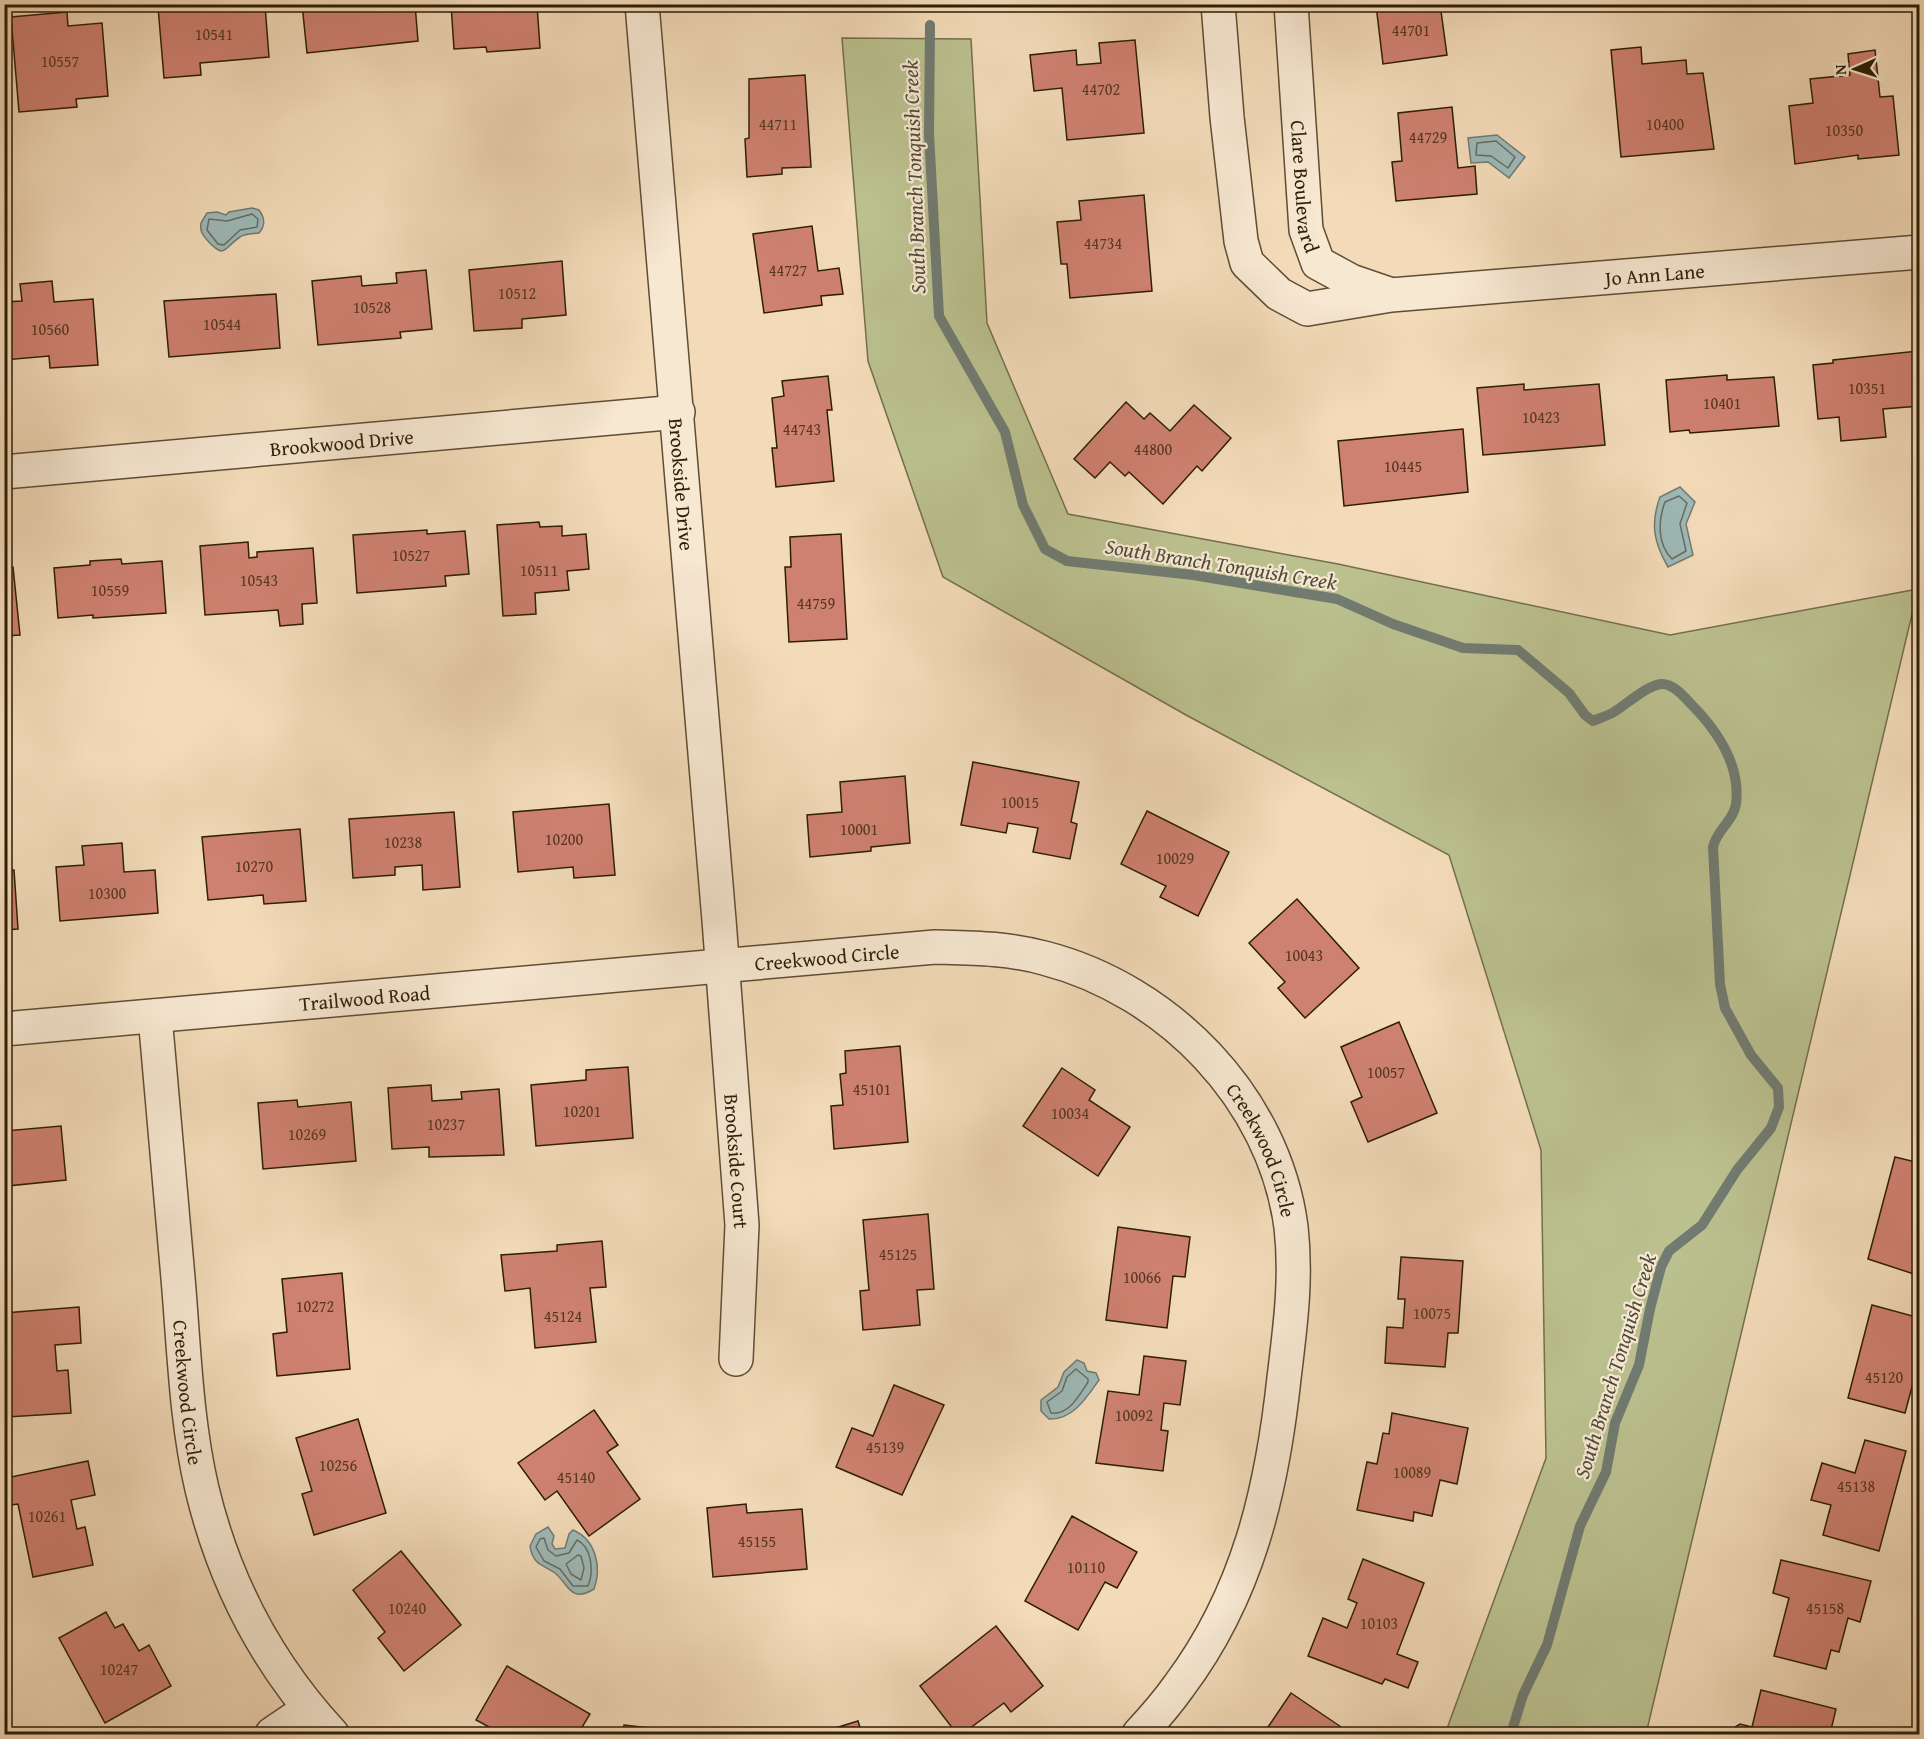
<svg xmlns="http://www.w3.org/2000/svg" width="1924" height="1739" viewBox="0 0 1924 1739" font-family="'Gentium Book Plus',serif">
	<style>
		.green { fill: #bbc08f; stroke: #746f4b; stroke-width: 1.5 }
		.water { fill: #9eb9b8; stroke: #717b71; stroke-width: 1.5 }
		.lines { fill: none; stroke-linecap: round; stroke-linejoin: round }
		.shore { stroke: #666c60; stroke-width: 1.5 }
		.stream { stroke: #717b71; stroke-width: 10 }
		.building { fill: #cf8171; stroke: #2e1e07; stroke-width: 1.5 }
		.minor-casing { stroke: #5f4d34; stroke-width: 36 }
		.minor { stroke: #f7e8d2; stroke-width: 33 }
		.labels { text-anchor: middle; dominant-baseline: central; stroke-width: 4.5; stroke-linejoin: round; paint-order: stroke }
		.number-label { font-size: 16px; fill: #563722 }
		.street-label { font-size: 20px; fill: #2e1e07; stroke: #f7e8d2 }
		.water-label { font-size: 21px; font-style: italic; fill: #504c3c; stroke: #f7e8d2 }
	</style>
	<rect width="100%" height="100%" fill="#f3dbb9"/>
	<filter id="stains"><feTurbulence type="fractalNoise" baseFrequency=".00333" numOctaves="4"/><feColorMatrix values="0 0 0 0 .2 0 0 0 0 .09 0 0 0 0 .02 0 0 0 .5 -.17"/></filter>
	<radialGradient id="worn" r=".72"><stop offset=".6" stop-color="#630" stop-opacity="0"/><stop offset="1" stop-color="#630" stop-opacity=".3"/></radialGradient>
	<!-- green -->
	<path class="green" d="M842,38L971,39L987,323L1068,514L1338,564L1670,635L1918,589L1646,1734H1445L1546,1458L1541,1150L1449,855L1186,715L943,577L868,361Z"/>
	<!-- water -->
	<g class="water">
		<path d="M1497,135L1525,157L1509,178L1488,162L1471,163L1468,138Z"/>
		<path d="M252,208L259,210C265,218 266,225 259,233C253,234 246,233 240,237C224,247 226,261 207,240C202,234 200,231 201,223L207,213L217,212L226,215L229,212Z"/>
		<path d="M1680,487L1695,502L1686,524L1693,555L1668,567C1654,543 1650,524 1660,497Z"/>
		<path d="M1077,1360L1084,1363L1087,1371L1096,1373L1099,1380C1087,1397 1073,1420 1049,1419L1041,1411V1400L1058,1387L1064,1372Z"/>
		<path d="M548,1527L554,1536L552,1544L555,1549L565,1548L569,1534L573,1530C596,1540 602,1567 594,1589C570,1604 568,1583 555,1573C542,1564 533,1565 530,1546L536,1534Z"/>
	</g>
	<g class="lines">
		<!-- shore -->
		<g class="shore">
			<path d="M1496,141L1515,157L1508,168L1491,156L1476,155L1477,143Z"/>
			<path d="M252,214L258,219L257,227L240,230L224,245L218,244L207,230L209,219L227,221Z"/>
			<path d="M1679,496L1687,503L1680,524L1686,551L1672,559C1657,544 1658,520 1665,502Z"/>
			<path d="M1076,1369L1088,1379V1382C1079,1396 1069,1415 1051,1413L1047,1402L1062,1391L1067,1377Z"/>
			<path d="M544,1538L548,1550L556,1556L569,1553L577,1540C592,1547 594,1572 588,1586H573L560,1569L544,1561L536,1547L540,1539Z"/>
			<path d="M578,1555L581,1556L584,1568L581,1580L571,1574L566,1564Z"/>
		</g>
		<!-- stream -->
		<path class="stream" d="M930,25L929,134L939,316L1005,432L1023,505L1045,549L1067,561L1193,575L1337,599L1393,624L1463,648L1518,650L1569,693L1585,715L1593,721C1600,718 1607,716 1614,712C1627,704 1646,686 1661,684C1672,683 1683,695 1690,703C1716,729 1741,764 1736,804C1734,820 1716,831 1713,847L1720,984L1725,1008L1751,1055L1778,1088L1779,1107L1771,1128L1737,1170L1702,1225L1669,1251L1661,1267L1650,1309L1639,1365L1615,1423L1606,1472L1580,1526L1547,1645L1523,1695L1511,1734"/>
	</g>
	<!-- building -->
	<g class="building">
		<path d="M195,4L196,10L265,5L269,57L200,63L201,75L164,78L158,7Z"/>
		<path d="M302,4H415L418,41L307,53Z"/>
		<path d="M451,4H537L540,48L487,52L486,47L454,49Z"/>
		<path d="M1440,4L1447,55L1383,64L1376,5Z"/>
		<path d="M67,12L68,26L102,23L108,96L76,99L77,107L19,112L11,17Z"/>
		<path d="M1135,40L1144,133L1067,140L1062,88L1034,91L1030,55L1076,50L1077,65L1101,63L1099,43Z"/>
		<path d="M1641,47L1642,64L1686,60L1687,74L1703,73L1714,149L1621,157L1611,50Z"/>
		<path d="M1875,50L1880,97L1893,96L1899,155L1858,159V155L1795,164L1789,106L1813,103L1810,79L1850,75L1848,54Z"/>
		<path d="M805,75L811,167L782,168V174L747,177L745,139L749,138V79Z"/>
		<path d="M1452,107L1458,168L1475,166L1477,194L1396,201L1392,162L1402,161L1398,113Z"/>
		<path d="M1144,195L1152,291L1070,298L1067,264H1061L1057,222L1081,220L1079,201Z"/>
		<path d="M812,226L818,271L839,268L843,294L821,296L822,305L764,313L753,234Z"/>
		<path d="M562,261L566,315L522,319V328L474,331L469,270Z"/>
		<path d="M426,270L432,329L400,332L401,338L318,345L312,281L361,276L362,286L397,283L396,273Z"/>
		<path d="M52,281L54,302L93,299L98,365L50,368L49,356L4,360V302L22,301L20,284Z"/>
		<path d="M276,294L280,348L169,357L164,301Z"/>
		<path d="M1918,351L1920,406L1883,409L1886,437L1841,441L1839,417L1818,419L1813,365L1833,363V360Z"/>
		<path d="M1727,375V380L1774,377L1779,426L1690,433L1689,430L1670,432L1666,380Z"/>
		<path d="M828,376L832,410H827L834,481L776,487L772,448H777L772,398L784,396L782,381Z"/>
		<path d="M1524,384V390L1599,384L1605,445L1483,455L1477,388Z"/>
		<path d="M1126,402L1144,419L1150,413L1170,431L1194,405L1231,438L1202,471L1197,466L1163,504L1129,472L1125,476L1110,462L1095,478L1074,459Z"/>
		<path d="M1463,429L1468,492L1344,506L1338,441Z"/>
		<path d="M539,522L540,527L562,526V536L586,534L589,569L567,571L569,590L535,593L536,614L503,616L497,525Z"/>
		<path d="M427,530V534L465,531L469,574L445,576L446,586L357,593L353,535Z"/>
		<path d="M841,534L847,639L789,642L785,567H791L790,537Z"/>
		<path d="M248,542L249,558L257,557V552L313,548L317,603L302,604L303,624L280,626L278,610L205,615L200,546Z"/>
		<path d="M121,559L122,564L162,561L166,613L93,618V615L58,618L54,568L90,565V561Z"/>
		<path d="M13,567L20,635L4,636V568Z"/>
		<path d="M973,762L1079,782L1071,822L1077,824L1070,859L1033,852L1038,828L1008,823L1006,833L961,825Z"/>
		<path d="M905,776L910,843L871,847V851L810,857L807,815L842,812L840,782Z"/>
		<path d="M609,804L615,875L574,878L573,867L518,872L513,812Z"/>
		<path d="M1147,811L1229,852L1198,916L1160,897L1166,886L1121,864Z"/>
		<path d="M454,812L460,887L423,890L422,865L395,867V875L353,878L349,819Z"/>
		<path d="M300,829L306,901L264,904L263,895L208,900L202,837Z"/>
		<path d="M122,843L124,872L155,870L158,913L60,921L56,867L84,865L82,846Z"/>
		<path d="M14,870L18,929L4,930V871Z"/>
		<path d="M1297,899L1359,968L1305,1018L1278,988L1285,982L1249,943Z"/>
		<path d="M1399,1022L1437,1113L1368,1142L1351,1102L1362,1097L1341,1047Z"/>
		<path d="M900,1046L908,1142L834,1149L831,1106L843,1105L840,1074L846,1073L845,1051Z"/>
		<path d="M628,1067L633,1138L536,1146L531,1085L586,1080V1070Z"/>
		<path d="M1062,1068L1095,1090L1089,1100L1130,1127L1098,1176L1023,1126Z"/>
		<path d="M431,1085L432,1101L462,1099L461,1092L499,1089L504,1155L429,1157V1147L392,1149L388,1088Z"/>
		<path d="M297,1100L298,1107L351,1102L356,1161L263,1169L258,1103Z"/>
		<path d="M4,1126L5,1131L61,1126L66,1180L8,1186L9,1188L4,1189Z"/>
		<path d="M1895,1157L1920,1163V1276L1868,1259Z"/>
		<path d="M928,1214L934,1289L917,1290L920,1325L863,1330L860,1291L869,1290L863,1220Z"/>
		<path d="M1118,1227L1190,1237L1185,1277L1173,1276L1167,1328L1106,1320Z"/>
		<path d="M602,1241L606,1287L590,1288L596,1342L535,1348L530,1288L505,1291L501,1255L557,1251V1245Z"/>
		<path d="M1401,1257L1463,1261L1458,1333H1448L1445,1367L1385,1363L1387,1327L1403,1328L1405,1299H1398Z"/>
		<path d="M342,1273L350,1369L277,1376L273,1334L287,1332L282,1279Z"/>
		<path d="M1872,1305L1920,1318V1357L1905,1413L1848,1398Z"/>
		<path d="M79,1307L81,1343L55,1345L57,1371L68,1370L71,1413L7,1417L4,1313Z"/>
		<path d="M1144,1356L1186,1361L1180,1405L1164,1403L1161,1430L1168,1431L1163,1471L1096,1463L1108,1391L1139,1395Z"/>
		<path d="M894,1385L944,1405L902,1495L836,1467L852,1428L873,1436Z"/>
		<path d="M594,1410L618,1445L607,1452L640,1499L589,1536L557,1491L545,1500L518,1463Z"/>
		<path d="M1392,1413L1468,1428L1457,1484L1440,1480L1432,1516L1414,1512L1413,1521L1357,1510L1367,1462L1377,1464L1383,1433L1389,1434Z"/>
		<path d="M358,1419L386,1513L314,1535L302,1494L312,1491L296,1438Z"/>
		<path d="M1865,1440L1906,1451L1879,1551L1823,1535L1831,1505L1811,1500L1822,1463L1855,1473Z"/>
		<path d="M88,1461L95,1495L71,1500L77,1529L85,1527L93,1565L33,1577L18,1504L11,1505L6,1478Z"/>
		<path d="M746,1504L747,1513L802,1509L807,1569L713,1577L707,1508Z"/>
		<path d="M1072,1516L1137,1552L1117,1588L1105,1582L1078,1630L1025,1601Z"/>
		<path d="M401,1551L461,1625L404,1671L378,1638L385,1632L353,1590Z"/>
		<path d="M1363,1559L1424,1583L1397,1654L1418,1662L1408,1688L1385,1679L1382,1684L1308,1656L1323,1618L1347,1628L1357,1603L1348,1599Z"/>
		<path d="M1781,1560L1871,1581L1860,1622L1848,1618L1839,1652L1831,1650L1826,1669L1774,1656L1789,1598L1773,1593Z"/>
		<path d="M106,1612L115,1628L123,1624L139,1651L149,1645L171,1686L105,1723L59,1638Z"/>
		<path d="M996,1626L1043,1686L1011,1712L1004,1703L962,1734H957L920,1686Z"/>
		<path d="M507,1666L590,1714L578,1734H502L476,1720Z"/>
		<path d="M1761,1690L1836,1709L1830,1734H1731L1732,1729L1740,1724L1752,1727Z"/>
		<path d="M1291,1693L1347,1731L1344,1734H1274L1268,1727Z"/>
		<path d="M858,1721L862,1734H803L818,1730L819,1733Z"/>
		<path d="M624,1725L701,1734H623Z"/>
	</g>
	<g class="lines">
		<defs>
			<g id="minor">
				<path id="s1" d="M642,4L719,920L742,1225L736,1359"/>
				<path id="s2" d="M1218,4L1227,117L1241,241L1247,263L1279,294L1307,309L1391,295L1920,252"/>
				<path id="s3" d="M1291,4L1306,230L1318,263L1351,281L1389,294"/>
				<path id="s4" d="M4,472L678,412"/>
				<path id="s5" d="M155,1016C162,1103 170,1190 178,1278C184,1348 186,1421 202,1489C224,1581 268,1665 332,1734"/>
				<path id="s6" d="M4,1029L935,947C971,948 1008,948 1044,958C1168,990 1274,1098 1291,1227C1297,1279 1290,1328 1284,1378C1272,1490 1248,1594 1179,1686C1167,1703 1153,1719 1139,1734"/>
				<path d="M272,1734L309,1709"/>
			</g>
		</defs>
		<!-- minor casing -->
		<use href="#minor" class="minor-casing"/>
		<!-- minor -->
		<use href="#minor" class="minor"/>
	</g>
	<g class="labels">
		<!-- number labels -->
		<g class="number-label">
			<text x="1411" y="30">44701</text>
			<text x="214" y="34">10541</text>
			<text x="60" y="61">10557</text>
			<text x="1101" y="89">44702</text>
			<text x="778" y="124">44711</text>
			<text x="1665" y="124">10400</text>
			<text x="1844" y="130">10350</text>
			<text x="1428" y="137">44729</text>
			<text x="1103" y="243">44734</text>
			<text x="788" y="270">44727</text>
			<text x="517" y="293">10512</text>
			<text x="372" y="307">10528</text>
			<text x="222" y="324">10544</text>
			<text x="50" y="329">10560</text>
			<text x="1867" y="388">10351</text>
			<text x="1722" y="403">10401</text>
			<text x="1541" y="417">10423</text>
			<text x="802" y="429">44743</text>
			<text x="1153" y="449">44800</text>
			<text x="1403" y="466">10445</text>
			<text x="411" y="555">10527</text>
			<text x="539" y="570">10511</text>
			<text x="259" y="580">10543</text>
			<text x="110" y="590">10559</text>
			<text x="816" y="603">44759</text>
			<text x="1020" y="802">10015</text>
			<text x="859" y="829">10001</text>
			<text x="564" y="839">10200</text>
			<text x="403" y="842">10238</text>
			<text x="1175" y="858">10029</text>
			<text x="254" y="866">10270</text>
			<text x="107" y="893">10300</text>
			<text x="1304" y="955">10043</text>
			<text x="1386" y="1072">10057</text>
			<text x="872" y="1089">45101</text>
			<text x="582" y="1111">10201</text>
			<text x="1070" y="1113">10034</text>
			<text x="446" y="1124">10237</text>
			<text x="307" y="1134">10269</text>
			<text x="898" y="1254">45125</text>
			<text x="1142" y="1277">10066</text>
			<text x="315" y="1306">10272</text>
			<text x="1432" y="1313">10075</text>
			<text x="563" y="1316">45124</text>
			<text x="1884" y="1377">45120</text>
			<text x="1134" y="1415">10092</text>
			<text x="885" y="1447">45139</text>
			<text x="338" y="1465">10256</text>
			<text x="1412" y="1472">10089</text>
			<text x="576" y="1477">45140</text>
			<text x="1856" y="1486">45138</text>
			<text x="47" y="1516">10261</text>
			<text x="757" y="1541">45155</text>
			<text x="1086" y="1567">10110</text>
			<text x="407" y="1608">10240</text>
			<text x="1825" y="1608">45158</text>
			<text x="1379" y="1623">10103</text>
			<text x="119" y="1669">10247</text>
		</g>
		<!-- street labels -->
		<g class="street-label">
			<text stroke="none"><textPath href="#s3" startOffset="183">Clare Boulevard</textPath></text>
			<text stroke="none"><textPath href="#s2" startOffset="687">Jo Ann Lane</textPath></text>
			<text stroke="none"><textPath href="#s4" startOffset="339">Brookwood Drive</textPath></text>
			<text stroke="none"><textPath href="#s1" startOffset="482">Brookside Drive</textPath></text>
			<text stroke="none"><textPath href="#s6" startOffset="826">Creekwood Circle</textPath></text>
			<text stroke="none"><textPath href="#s6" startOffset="362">Trailwood Road</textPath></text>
			<text stroke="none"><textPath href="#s6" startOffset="1348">Creekwood Circle</textPath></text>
			<text stroke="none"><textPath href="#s1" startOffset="1161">Brookside Court</textPath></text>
			<text stroke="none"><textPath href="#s5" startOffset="378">Creekwood Circle</textPath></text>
		</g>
		<!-- water labels -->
		<g class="water-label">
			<text transform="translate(914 177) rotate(-92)">South Branch Tonquish Creek</text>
			<text transform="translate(1221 564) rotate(9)">South Branch Tonquish Creek</text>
			<text transform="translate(1615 1366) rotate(-73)">South Branch Tonquish Creek</text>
		</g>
	</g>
	<!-- margin -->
	<rect width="1924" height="1739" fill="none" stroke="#f3dbb9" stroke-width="24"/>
	<rect x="6" y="6" width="1912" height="1727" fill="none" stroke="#2e1e07" stroke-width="3"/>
	<rect x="12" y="12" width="1900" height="1715" fill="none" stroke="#2e1e07" stroke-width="1.5"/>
	<!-- north arrow -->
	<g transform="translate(1855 69) rotate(267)" stroke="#f7e8d2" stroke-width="4.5" paint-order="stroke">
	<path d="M0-4.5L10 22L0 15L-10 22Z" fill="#2e1e07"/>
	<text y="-9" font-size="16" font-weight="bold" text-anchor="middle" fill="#2e1e07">N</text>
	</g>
	<rect width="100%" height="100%" filter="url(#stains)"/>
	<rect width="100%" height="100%" fill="url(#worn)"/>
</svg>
